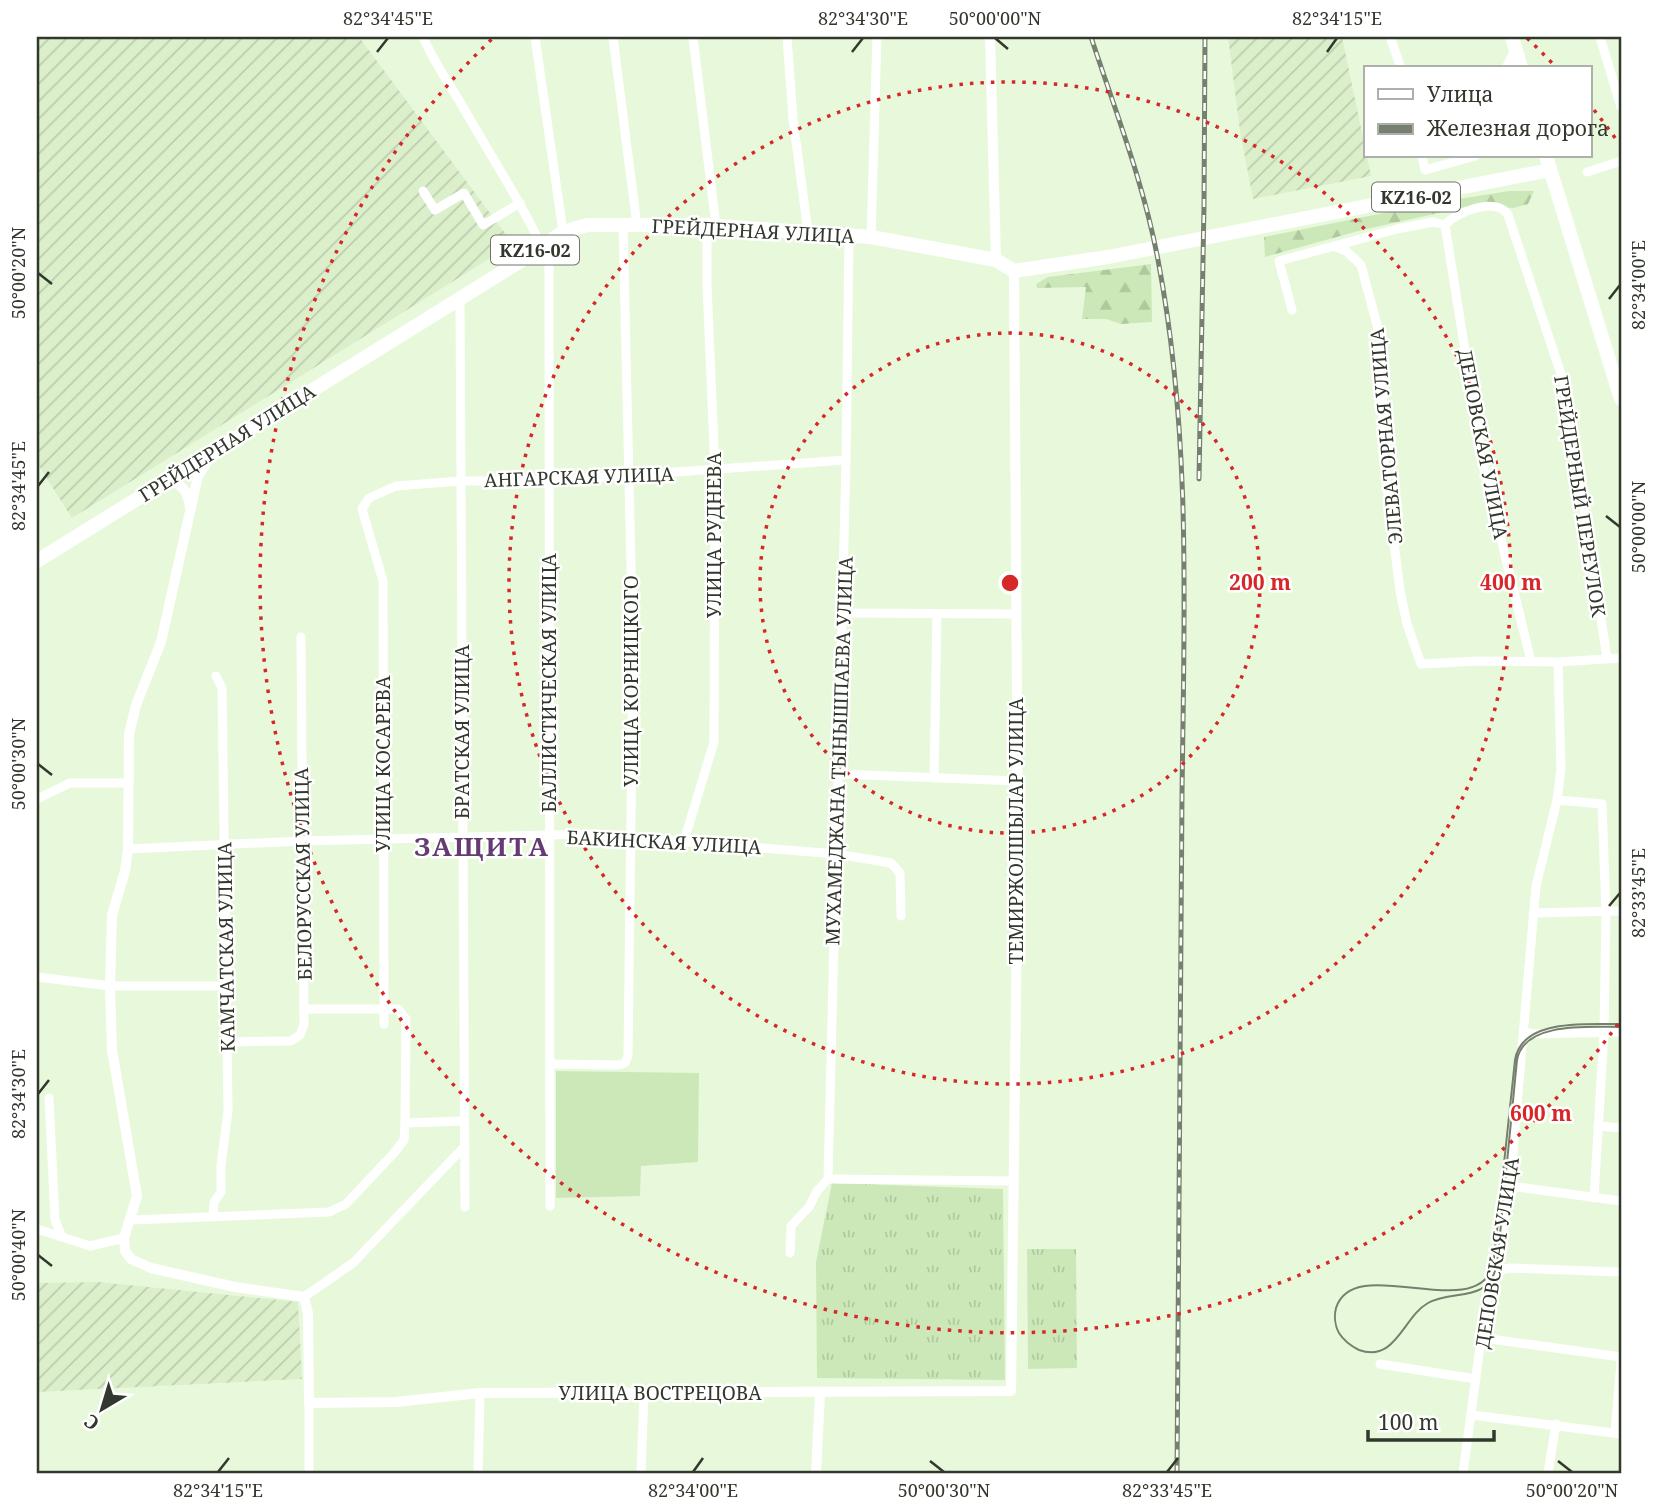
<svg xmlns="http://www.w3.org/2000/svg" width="1658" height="1510" viewBox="0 0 1658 1510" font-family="'Noto Serif',serif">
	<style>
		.industrial { fill: url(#industrial-furrows) }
		.grass { fill: url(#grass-tufts) }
		.forest { fill: url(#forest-firs) }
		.garden { fill: #cde8b8 }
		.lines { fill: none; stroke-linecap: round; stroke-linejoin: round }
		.minor { stroke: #fff; stroke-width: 9 }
		.tertiary { stroke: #fff; stroke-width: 10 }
		.primary { stroke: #fff; stroke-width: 14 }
		.tram { stroke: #76806e; stroke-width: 2 }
		.rail-casing { stroke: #76806e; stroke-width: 5 }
		.rail { stroke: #fff; stroke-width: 2.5; stroke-dasharray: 8; stroke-linecap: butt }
		.ticks { fill: none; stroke: #32382d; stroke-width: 2.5 }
		.ring { fill: none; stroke: #d62828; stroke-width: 3.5; stroke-dasharray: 3.5 7 }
		.labels { text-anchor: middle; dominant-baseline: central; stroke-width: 5; stroke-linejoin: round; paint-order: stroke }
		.shield { fill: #fff; stroke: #70746c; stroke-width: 2 }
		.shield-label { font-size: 18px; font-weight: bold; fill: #32382d }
		.street-label { font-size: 19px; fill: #32382d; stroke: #fff }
		.district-label { font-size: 26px; font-weight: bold; letter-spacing: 2px; fill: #643c73; stroke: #fff }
		.centre { fill: #d62828; stroke: #fff; stroke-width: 3.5 }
		.ring-label { font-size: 21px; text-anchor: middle; font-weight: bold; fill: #d62828; stroke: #fff; stroke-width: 5; stroke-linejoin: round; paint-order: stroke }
		.neatline { fill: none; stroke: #32382d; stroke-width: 2.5 }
		.ticks-label { font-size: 18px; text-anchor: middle; fill: #32382d }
	</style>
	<defs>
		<pattern id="industrial-furrows" width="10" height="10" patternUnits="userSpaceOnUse" patternTransform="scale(1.75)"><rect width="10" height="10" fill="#dbefcb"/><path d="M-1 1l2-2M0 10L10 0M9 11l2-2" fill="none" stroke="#bcceaf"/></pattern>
		<pattern id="grass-tufts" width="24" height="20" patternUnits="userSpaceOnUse" patternTransform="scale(1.75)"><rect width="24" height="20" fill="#cde8b8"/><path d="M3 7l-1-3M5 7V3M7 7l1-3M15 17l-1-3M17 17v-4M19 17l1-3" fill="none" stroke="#b0c89e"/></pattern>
		<pattern id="forest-firs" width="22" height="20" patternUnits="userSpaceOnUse" patternTransform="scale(1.75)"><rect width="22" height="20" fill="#cde8b8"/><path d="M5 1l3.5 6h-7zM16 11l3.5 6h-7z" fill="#b0c89e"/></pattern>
	</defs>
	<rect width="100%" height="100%" fill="#e8f9db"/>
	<!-- industrial -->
	<g class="industrial">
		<path d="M37,37H359L513,244L72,518L37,463Z"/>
		<path d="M1228,37H1342L1371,176L1253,199L1240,131Z"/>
		<path d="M98,1282L298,1302L302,1379L37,1392V1283Z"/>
	</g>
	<!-- grass -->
	<g class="grass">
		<path d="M832,1183L1003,1189L1005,1380L817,1378L816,1262Z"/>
		<path d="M1027,1249H1076L1077,1368L1028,1369Z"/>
	</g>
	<!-- forest -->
	<g class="forest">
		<path d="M1509,191H1534L1528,204L1514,208L1475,205L1362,230L1265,257L1264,237L1439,202Z"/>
		<path d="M1151,264L1152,322L1121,324L1106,319H1082L1086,287L1037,288L1036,284L1048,277Z"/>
	</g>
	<!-- garden -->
	<path class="garden" d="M556,1071L699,1073L698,1162L641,1166L640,1196L556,1198Z"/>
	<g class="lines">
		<!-- minor -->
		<g class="minor">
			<path d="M423,37C434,62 446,79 460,102C490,155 524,206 549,262L550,1206"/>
			<path d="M535,37L563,232"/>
			<path d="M613,37L637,226"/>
			<path d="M693,37L716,226"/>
			<path d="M787,37L793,119L808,232"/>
			<path d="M1390,37L1401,68"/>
			<path d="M1600,37L1621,107"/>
			<path d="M1506,68L1515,50"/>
			<path d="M1422,156L1425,170L1475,156"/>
			<path d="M1587,172L1621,161"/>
			<path d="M423,191L435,210L464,193L483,225L520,203"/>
			<path d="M1445,225C1456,212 1496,196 1508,215L1566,389L1607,658"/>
			<path d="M1445,225L1484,470L1531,661"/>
			<path d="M871,237L877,37"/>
			<path d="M1334,246L1346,251L1361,265L1381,340L1384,462L1400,591L1407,624L1421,664L1478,661L1558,662L1621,658"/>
			<path d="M460,298L465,1207"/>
			<path d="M1292,310L1279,261L1397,229L1433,222L1445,225"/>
			<path d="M842,613L1016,614"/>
			<path d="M839,774L1018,781"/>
			<path d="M934,778L937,614"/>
			<path d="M37,799L70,783H128"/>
			<path d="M1557,800L1602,804L1606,912L1604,1032L1594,1198"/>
			<path d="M684,841L714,742L715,471L707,286V225"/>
			<path d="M128,849L302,841L589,834L837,854L891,863L900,873L901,916"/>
			<path d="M1533,913L1621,911"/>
			<path d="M37,977L110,986H225"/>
			<path d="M306,1009H398L406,1019L405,1123"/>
			<path d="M384,1024L383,581L362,509L369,498L396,486L460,481H548L846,460"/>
			<path d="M1524,1031L1532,1034L1621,1032"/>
			<path d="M227,1042L291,1041L300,1035L304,1024L301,637"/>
			<path d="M550,1064L618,1065L625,1063L628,1056L633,653L623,224"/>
			<path d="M49,1098L55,1220L62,1237"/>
			<path d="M1598,1126L1621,1128"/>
			<path d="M828,1179L1013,1181"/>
			<path d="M1510,1186L1621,1201"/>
			<path d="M213,1216L214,1202L221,1192V1165L228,1111L222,688L216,676"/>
			<path d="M131,1220L329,1212L346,1204L394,1153L404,1140L405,1123L463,1121"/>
			<path d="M37,1229L90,1246L124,1238"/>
			<path d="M790,1253L791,1226L809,1207L817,1191L828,1179L846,460L849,235"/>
			<path d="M1497,1272L1509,1268L1621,1272"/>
			<path d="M304,1297L353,1263L465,1146"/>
			<path d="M1483,1338L1621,1357"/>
			<path d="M1380,1364L1476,1379"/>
			<path d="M1472,1415L1621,1434"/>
			<path d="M1615,1433L1621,1362"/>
			<path d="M309,1473V1403"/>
			<path d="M478,1473L480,1393"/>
			<path d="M641,1473L644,1393"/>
			<path d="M1463,1473L1486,1302L1489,1285L1497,1272L1510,1186L1536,886L1557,800L1561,769L1558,662"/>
			<path d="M1548,1473L1556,1424"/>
		</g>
		<!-- tertiary -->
		<g class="tertiary">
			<path d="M990,37L996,260"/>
			<path d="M212,454L198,476L161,642L136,705L129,734L128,849L125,871L112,915L110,986L112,1050L137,1196L124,1238L125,1251L131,1259L151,1268L235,1287L304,1297L308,1313L309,1403L396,1402L480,1393L1011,1391L1018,838L1014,271"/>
			<path d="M167,480C182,483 188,492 190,507"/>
			<path d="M816,1473L820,1393"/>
		</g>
		<!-- primary -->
		<g class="primary">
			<path d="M1512,37L1521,68"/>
			<path d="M1546,156L1621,399"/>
			<path d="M37,561L527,257L563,232L587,225H707L871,237L996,260L1014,271L1108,257L1550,170"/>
		</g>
		<!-- tram -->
		<path class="tram" d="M1621,1024C1589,1025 1522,1017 1515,1060L1493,1267C1472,1324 1354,1252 1336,1308C1334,1316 1335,1326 1339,1333C1344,1341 1351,1346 1359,1350C1396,1363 1403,1317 1428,1303C1454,1288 1487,1305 1497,1265L1517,1060C1524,1021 1591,1027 1621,1027"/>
		<defs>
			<g id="rail">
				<path d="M1091,37C1115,110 1144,184 1158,260C1192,438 1184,616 1182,796C1180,1022 1179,1248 1177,1473"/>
				<path d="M1199,479L1204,205L1205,37"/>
			</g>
		</defs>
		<!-- rail casing -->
		<use href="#rail" class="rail-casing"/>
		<!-- rail -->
		<use href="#rail" class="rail"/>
	</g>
	<!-- ticks -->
	<path class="ticks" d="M995,38L1008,49M377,52L388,38M852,52L863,38M1327,52L1337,38M38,273L52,284M1609,299L1620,285M38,486L49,472M1606,516L1620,527M38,764L52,775M1609,906L1620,893M38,1094L49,1080M38,1255L52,1266M930,1461L944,1472M1558,1461L1572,1472M218,1472L229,1458M693,1472L703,1458M1167,1472L1178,1458"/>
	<!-- distance rings -->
	<g class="ring">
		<circle cx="1010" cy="583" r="250"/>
		<circle cx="1010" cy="583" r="501"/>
		<path d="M1618 1024A751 751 0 1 1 493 38M1527 38A751 751 0 0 1 1555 66M1594 110A751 751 0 0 1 1618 142"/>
	</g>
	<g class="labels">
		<!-- shield labels -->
		<g class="shield">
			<rect x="1372" y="182.5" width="88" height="29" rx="5"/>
			<rect x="491" y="235.5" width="88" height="29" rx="5"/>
		</g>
		<g class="shield-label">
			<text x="1416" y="197">KZ16-02</text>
			<text x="535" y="250">KZ16-02</text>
		</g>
		<!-- street labels -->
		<g class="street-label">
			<text transform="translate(753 231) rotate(3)">ГРЕЙДЕРНАЯ УЛИЦА</text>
			<text transform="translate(1386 436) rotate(-95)">ЭЛЕВАТОРНАЯ УЛИЦА</text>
			<text transform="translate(227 443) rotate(-32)">ГРЕЙДЕРНАЯ УЛИЦА</text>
			<text transform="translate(1483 444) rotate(79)">ДЕПОВСКАЯ УЛИЦА</text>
			<text transform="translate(579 477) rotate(-2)">АНГАРСКАЯ УЛИЦА</text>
			<text transform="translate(1580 496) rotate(81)">ГРЕЙДЕРНЫЙ ПЕРЕУЛОК</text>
			<text transform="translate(714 535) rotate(-90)">УЛИЦА РУДНЕВА</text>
			<text transform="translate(631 681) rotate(-90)">УЛИЦА КОРНИЦКОГО</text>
			<text transform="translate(549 683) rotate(-90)">БАЛЛИСТИЧЕСКАЯ УЛИЦА</text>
			<text transform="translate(462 732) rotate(-90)">БРАТСКАЯ УЛИЦА</text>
			<text transform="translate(839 751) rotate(-88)">МУХАМЕДЖАНА ТЫНЫШПАЕВА УЛИЦА</text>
			<text transform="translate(383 764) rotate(-90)">УЛИЦА КОСАРЕВА</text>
			<text transform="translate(1016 831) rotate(-90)">ТЕМИРЖОЛШЫЛАР УЛИЦА</text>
			<text transform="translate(664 842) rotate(3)">БАКИНСКАЯ УЛИЦА</text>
			<text transform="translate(303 874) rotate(-91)">БЕЛОРУССКАЯ УЛИЦА</text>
			<text transform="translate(226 947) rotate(-91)">КАМЧАТСКАЯ УЛИЦА</text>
			<text transform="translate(1497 1253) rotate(-81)">ДЕПОВСКАЯ УЛИЦА</text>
			<text x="660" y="1393">УЛИЦА ВОСТРЕЦОВА</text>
		</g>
		<!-- district labels -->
		<g class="district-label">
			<text x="482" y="846">ЗАЩИТА</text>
		</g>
	</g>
	<circle cx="1010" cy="583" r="10" class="centre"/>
	<g class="ring-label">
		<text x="1260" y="590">200 m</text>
		<text x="1511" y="590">400 m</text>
		<text x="1541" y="1121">600 m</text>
	</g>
	<!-- border -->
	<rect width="1658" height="1510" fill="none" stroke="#ffffff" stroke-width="77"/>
	<!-- legend -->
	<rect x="1364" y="66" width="228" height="91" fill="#ffffff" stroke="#adafab" stroke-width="2"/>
	<rect x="1378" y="89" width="35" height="10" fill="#ffffff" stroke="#adafab" stroke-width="2"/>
	<text x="1427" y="102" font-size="21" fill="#32382d">Улица</text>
	<rect x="1378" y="124" width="35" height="10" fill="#76806e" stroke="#adafab" stroke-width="2"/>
	<text x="1427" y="136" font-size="21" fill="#32382d">Железная дорога</text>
	<!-- north arrow -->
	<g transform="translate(102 1409) rotate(218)" stroke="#ffffff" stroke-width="5" paint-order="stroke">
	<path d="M0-5L12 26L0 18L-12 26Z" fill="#32382d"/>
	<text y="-10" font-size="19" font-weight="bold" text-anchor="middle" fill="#32382d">С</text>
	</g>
	<!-- scale -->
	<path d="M1368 1430v10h126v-10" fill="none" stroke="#32382d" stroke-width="3.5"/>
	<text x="1378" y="1430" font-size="21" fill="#32382d" stroke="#ffffff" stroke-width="5" paint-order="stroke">100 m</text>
	<rect x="38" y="38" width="1582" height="1434" class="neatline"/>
	<g class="ticks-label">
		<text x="388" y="25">82°34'45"E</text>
		<text x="863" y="25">82°34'30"E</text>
		<text x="995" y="25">50°00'00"N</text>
		<text x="1337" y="25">82°34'15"E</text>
		<text transform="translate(19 273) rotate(-90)" y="6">50°00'20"N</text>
		<text transform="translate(1639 285) rotate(-90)" y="6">82°34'00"E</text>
		<text transform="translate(19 486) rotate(-90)" y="6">82°34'45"E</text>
		<text transform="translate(1639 527) rotate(-90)" y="6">50°00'00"N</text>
		<text transform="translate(19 764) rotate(-90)" y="6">50°00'30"N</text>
		<text transform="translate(1639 893) rotate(-90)" y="6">82°33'45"E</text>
		<text transform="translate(19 1094) rotate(-90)" y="6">82°34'30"E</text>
		<text transform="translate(19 1255) rotate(-90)" y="6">50°00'40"N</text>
		<text x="218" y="1497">82°34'15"E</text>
		<text x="693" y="1497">82°34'00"E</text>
		<text x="944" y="1497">50°00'30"N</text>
		<text x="1167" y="1497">82°33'45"E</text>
		<text x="1572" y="1497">50°00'20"N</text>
	</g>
</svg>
